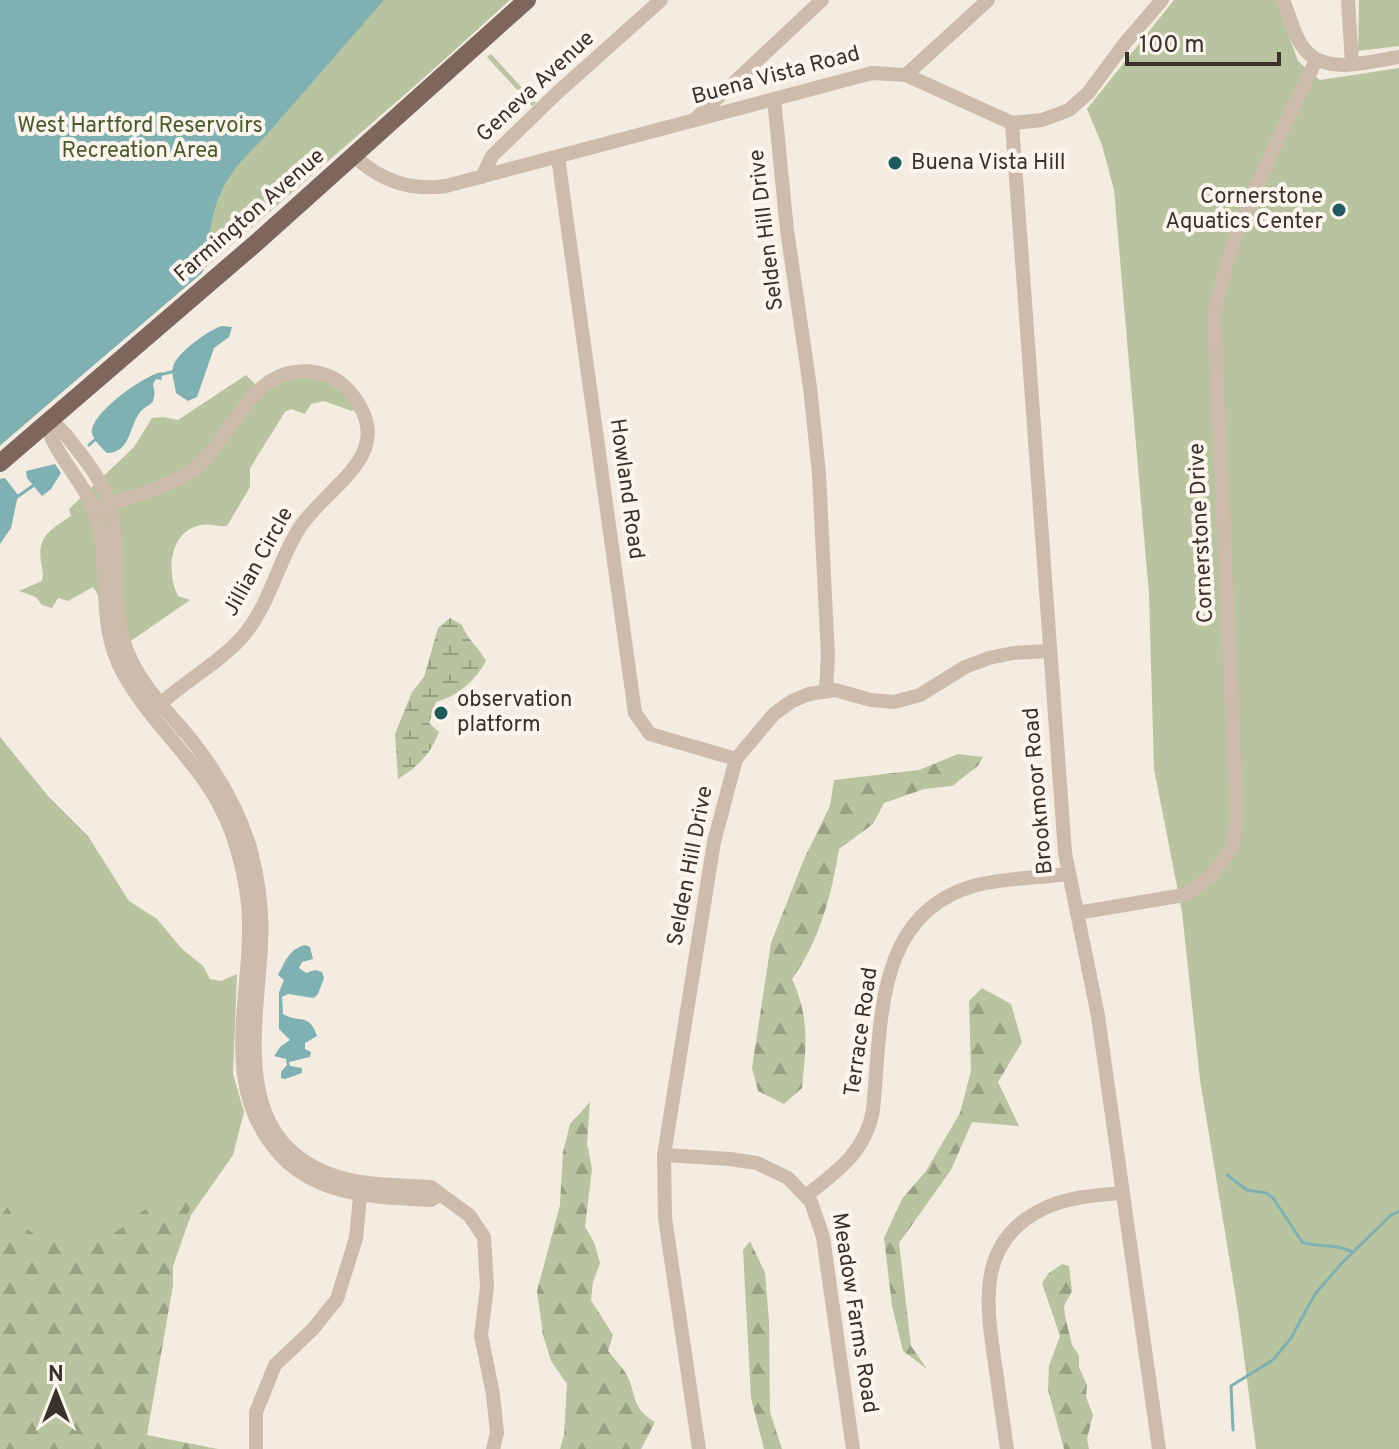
<svg xmlns="http://www.w3.org/2000/svg" width="1399" height="1449" viewBox="0 0 1399 1449" font-family="Overpass,sans-serif">
	<style>
		.green { fill: #b8c4a0 }
		.forest { fill: url(#forest-firs) }
		.wetland { fill: url(#wetland-marsh) }
		.water { fill: #7fb0b2 }
		.lines { fill: none; stroke-linecap: round; stroke-linejoin: round }
		.stream { stroke: #7fb0b2; stroke-width: 3 }
		.minor { stroke: #cdbbac; stroke-width: 14 }
		.major { stroke: #7d675c; stroke-width: 18 }
		.poi-dot { fill: #1f5a5e; stroke: #fbf5ee; stroke-width: 3 }
		.labels { text-anchor: middle; dominant-baseline: central; stroke-width: 8; stroke-linejoin: round; paint-order: stroke }
		.street-label { font-size: 22px; fill: #3b302b; stroke: #fbf5ee }
		.park-label { font-size: 22px; fill: #4a5a2e; stroke: #fbf5ee }
		.poi-label { font-size: 22px; fill: #3b302b; stroke: #fbf5ee; text-anchor: start }
	</style>
	<defs>
		<pattern id="forest-firs" width="22" height="20" patternUnits="userSpaceOnUse" patternTransform="scale(2)"><rect width="22" height="20" fill="#b8c4a0"/><path d="M5 1l3.5 6h-7zM16 11l3.5 6h-7z" fill="#97a083"/></pattern>
		<pattern id="wetland-marsh" width="20" height="14" patternUnits="userSpaceOnUse" patternTransform="scale(2)"><rect width="20" height="14" fill="#b8c4a0"/><path d="M1 5h8M5 5V1M11 12h8M15 12V8" fill="none" stroke="#97a083"/></pattern>
	</defs>
	<rect width="100%" height="100%" fill="#f4ebe1"/>
	<!-- green -->
	<g class="green">
		<path d="M0,0H510L425,77L0,446Z"/>
		<path d="M1174,0H1276L1298,61L1320,80L1399,68V1449H1256L1238,1311L1200,1080L1182,912L1154,769L1149,594L1114,190L1102,145L1087,109Z"/>
		<path d="M1359,0H1399V46L1358,51Z"/>
		<path d="M491,54L536,103L532,106L487,57Z"/>
		<path d="M312,372L361,405L352,411L324,401L311,404L305,414L291,409L285,412L250,468V487L227,526C219,527 209,523 201,525C169,531 166,572 178,596L190,600L125,645L117,595H98L93,587L68,601L58,598L52,608L42,605L36,597L19,591L42,581C44,573 42,570 41,562C37,535 52,529 71,516L69,509L134,447L152,418L163,417L178,420L246,375L260,389Z"/>
		<path d="M0,737L48,796L88,836L129,901L157,919L182,949L203,966L210,979L221,981L237,974L233,1074L244,1112L233,1155L191,1215L165,1289L146,1442L0,1449Z"/>
	</g>
	<!-- forest -->
	<g class="forest">
		<path d="M958,754L983,757L978,766L952,786L924,789L884,803L873,824L839,849C832,894 819,942 792,979C810,1018 806,1046 802,1088L784,1104L758,1091L752,1068L771,943L804,859L830,806L834,780L919,770Z"/>
		<path d="M982,988L1011,1004L1022,1042L998,1082L1019,1126L972,1122L951,1170L899,1243L911,1346L927,1369L903,1351L892,1306L884,1238L902,1199L926,1171L960,1113L971,1071L969,1001Z"/>
		<path d="M590,1102L587,1143L592,1169L585,1227L594,1242L600,1263L593,1282L591,1300L613,1335L608,1351C614,1358 620,1365 625,1372C638,1393 629,1407 655,1422L641,1449H560L564,1435L567,1384L551,1361L543,1335L537,1291L560,1205L563,1152L570,1124Z"/>
		<path d="M199,1181L192,1205L173,1242V1285L147,1435L218,1449H0V1194L17,1224L35,1234L84,1245L116,1232L147,1208L180,1193Z"/>
		<path d="M750,1241L765,1273L769,1321L770,1412L782,1449H764L751,1398L743,1250Z"/>
		<path d="M1062,1264L1069,1266L1072,1291L1064,1306L1065,1316L1072,1345L1079,1355V1367L1087,1385L1086,1397L1093,1415L1087,1439L1089,1449H1064L1048,1390L1049,1366L1060,1336L1042,1283L1049,1273Z"/>
	</g>
	<!-- wetland -->
	<path class="wetland" d="M450,618L462,625C468,641 479,647 486,661C475,681 458,696 436,702L429,723L439,732C430,755 418,766 398,779L395,734L412,692L424,677L438,628Z"/>
	<!-- water -->
	<g class="water">
		<path d="M0,0H384L262,140C215,184 213,206 205,267L202,273L0,445Z"/>
		<path d="M222,326L232,327L229,337L214,348L197,397L188,401L176,393C175,385 171,374 173,367C176,353 210,329 222,326Z"/>
		<path d="M161,372L162,380L156,379L153,384C154,389 155,393 154,397C153,406 146,405 141,411C129,425 131,453 107,453C102,448 94,441 92,433C90,413 144,376 161,372Z"/>
		<path d="M55,464L61,473L51,489L42,496L27,478L26,471Z"/>
		<path d="M5,478L18,495L11,528L0,544V479Z"/>
		<path d="M305,945L310,947L313,959L302,962L299,968L306,973L315,970L322,972L324,978L318,994L314,998L288,994L282,997L283,1014C300,1024 309,1012 317,1036L305,1043V1049L311,1052L310,1057L289,1062L290,1066L302,1068V1073L285,1079L281,1078V1072L287,1065L286,1059L274,1056L280,1047L290,1040L279,1029V992L284,980L278,975C285,962 289,949 305,945Z"/>
	</g>
	<g class="lines">
		<!-- stream -->
		<g class="stream">
			<path d="M159,375L175,371"/>
			<path d="M89,445L98,437"/>
			<path d="M17,497L34,485"/>
			<path d="M1227,1175L1247,1190L1266,1193L1273,1198L1302,1242C1319,1248 1337,1243 1352,1252"/>
			<path d="M1233,1430L1231,1386L1273,1360L1291,1338L1315,1294L1342,1263L1390,1216L1399,1211"/>
		</g>
		<!-- minor -->
		<g class="minor">
			<path d="M1283,0C1290,16 1295,40 1307,52C1329,75 1372,61 1399,57"/>
			<path d="M1348,0L1352,64"/>
			<path d="M906,75L988,0"/>
			<path d="M774,99L787,230L810,387L819,474L828,656L826,689"/>
			<path d="M694,120L822,0"/>
			<path d="M1012,123L1065,853L1098,1016L1159,1449"/>
			<path d="M354,156C381,181 410,191 446,186L872,73L906,75L1012,123L1042,120L1069,110L1088,93L1125,43L1162,0"/>
			<path d="M558,157L635,713L650,734L736,759"/>
			<path d="M482,177L492,156L557,93L661,0"/>
			<path d="M47,423L58,427L66,435C81,455 101,477 108,501C123,547 109,599 125,645C138,684 169,712 194,743C220,777 241,813 252,855C259,884 263,915 261,945C257,1029 229,1140 335,1176C365,1186 399,1185 431,1187L440,1194L431,1200C375,1197 313,1197 275,1149C223,1085 248,1008 249,933C250,905 245,876 237,849C215,770 160,739 123,673C95,623 112,565 95,513C85,482 51,451 47,423Z"/>
			<path d="M102,507C131,496 161,490 187,474C228,448 245,378 295,372C316,369 337,376 350,392C401,453 329,484 300,527C278,561 270,604 244,635C219,664 182,682 155,709"/>
			<path d="M1077,913L1184,895L1194,890L1212,874L1232,849L1237,818L1214,317C1230,226 1278,143 1316,60"/>
			<path d="M664,1155L730,1159L757,1163L788,1178L811,1202L823,1237L853,1449"/>
			<path d="M440,1194L469,1215L484,1237L487,1287L481,1335L493,1394L497,1433L493,1449"/>
			<path d="M807,1195C838,1171 866,1151 873,1110C882,1025 873,912 977,885C1006,878 1038,878 1068,874"/>
			<path d="M256,1449V1412L275,1365L313,1329L337,1299L356,1238L361,1187"/>
			<path d="M699,1449L665,1218L664,1155L714,842L736,759L774,714L792,701L809,694L835,690L871,700L894,702L920,695L965,667L989,658L1013,653L1049,651"/>
			<path d="M1007,1449C1003,1421 999,1392 995,1364C986,1303 976,1240 1045,1208C1068,1197 1097,1195 1123,1193"/>
		</g>
		<!-- major -->
		<path class="major" d="M0,463L256,243L527,0"/>
	</g>
	<!-- markers -->
	<g class="poi-dot">
		<circle cx="895" cy="163" r="8"/>
		<circle cx="1339" cy="210" r="8"/>
		<circle cx="441" cy="713" r="8"/>
	</g>
	<g class="labels">
		<!-- street labels -->
		<g class="street-label">
			<text transform="translate(776 76) rotate(-15)">Buena Vista Road</text>
			<text transform="translate(536 87) rotate(-43)">Geneva Avenue</text>
			<text transform="translate(250 216) rotate(-41)">Farmington Avenue</text>
			<text transform="translate(767 230) rotate(-97)">Selden Hill Drive</text>
			<text transform="translate(626 489) rotate(82)">Howland Road</text>
			<text transform="translate(1202 533) rotate(-93)">Cornerstone Drive</text>
			<text transform="translate(259 562) rotate(-61)">Jillian Circle</text>
			<text transform="translate(1039 791) rotate(-95)">Brookmoor Road</text>
			<text transform="translate(691 866) rotate(-79)">Selden Hill Drive</text>
			<text transform="translate(862 1032) rotate(-82)">Terrace Road</text>
			<text transform="translate(854 1313) rotate(81)">Meadow Farms Road</text>
		</g>
		<!-- park labels -->
		<g class="park-label">
			<text x="140" y="126">West Hartford Reservoirs<tspan x="140" dy="25">Recreation Area</tspan></text>
		</g>
		<!-- poi labels -->
		<g class="poi-label">
			<text x="911" y="163">Buena Vista Hill</text>
			<text x="1323" y="197" text-anchor="end">Cornerstone<tspan x="1323" dy="25">Aquatics Center</tspan></text>
			<text x="457" y="700">observation<tspan x="457" dy="25">platform</tspan></text>
		</g>
	</g>
	<!-- north arrow -->
	<g transform="translate(56 1393)" stroke="#fbf5ee" stroke-width="6" paint-order="stroke">
	<path d="M0-6L14 30L0 20L-14 30Z" fill="#3b302b"/>
	<text y="-12" font-size="22" font-weight="bold" text-anchor="middle" fill="#3b302b">N</text>
	</g>
	<!-- scale -->
	<path d="M1127 52v12h152v-12" fill="none" stroke="#3b302b" stroke-width="4"/>
	<text x="1139" y="52" font-size="24" fill="#3b302b" stroke="#fbf5ee" stroke-width="6" paint-order="stroke">100 m</text>
</svg>
